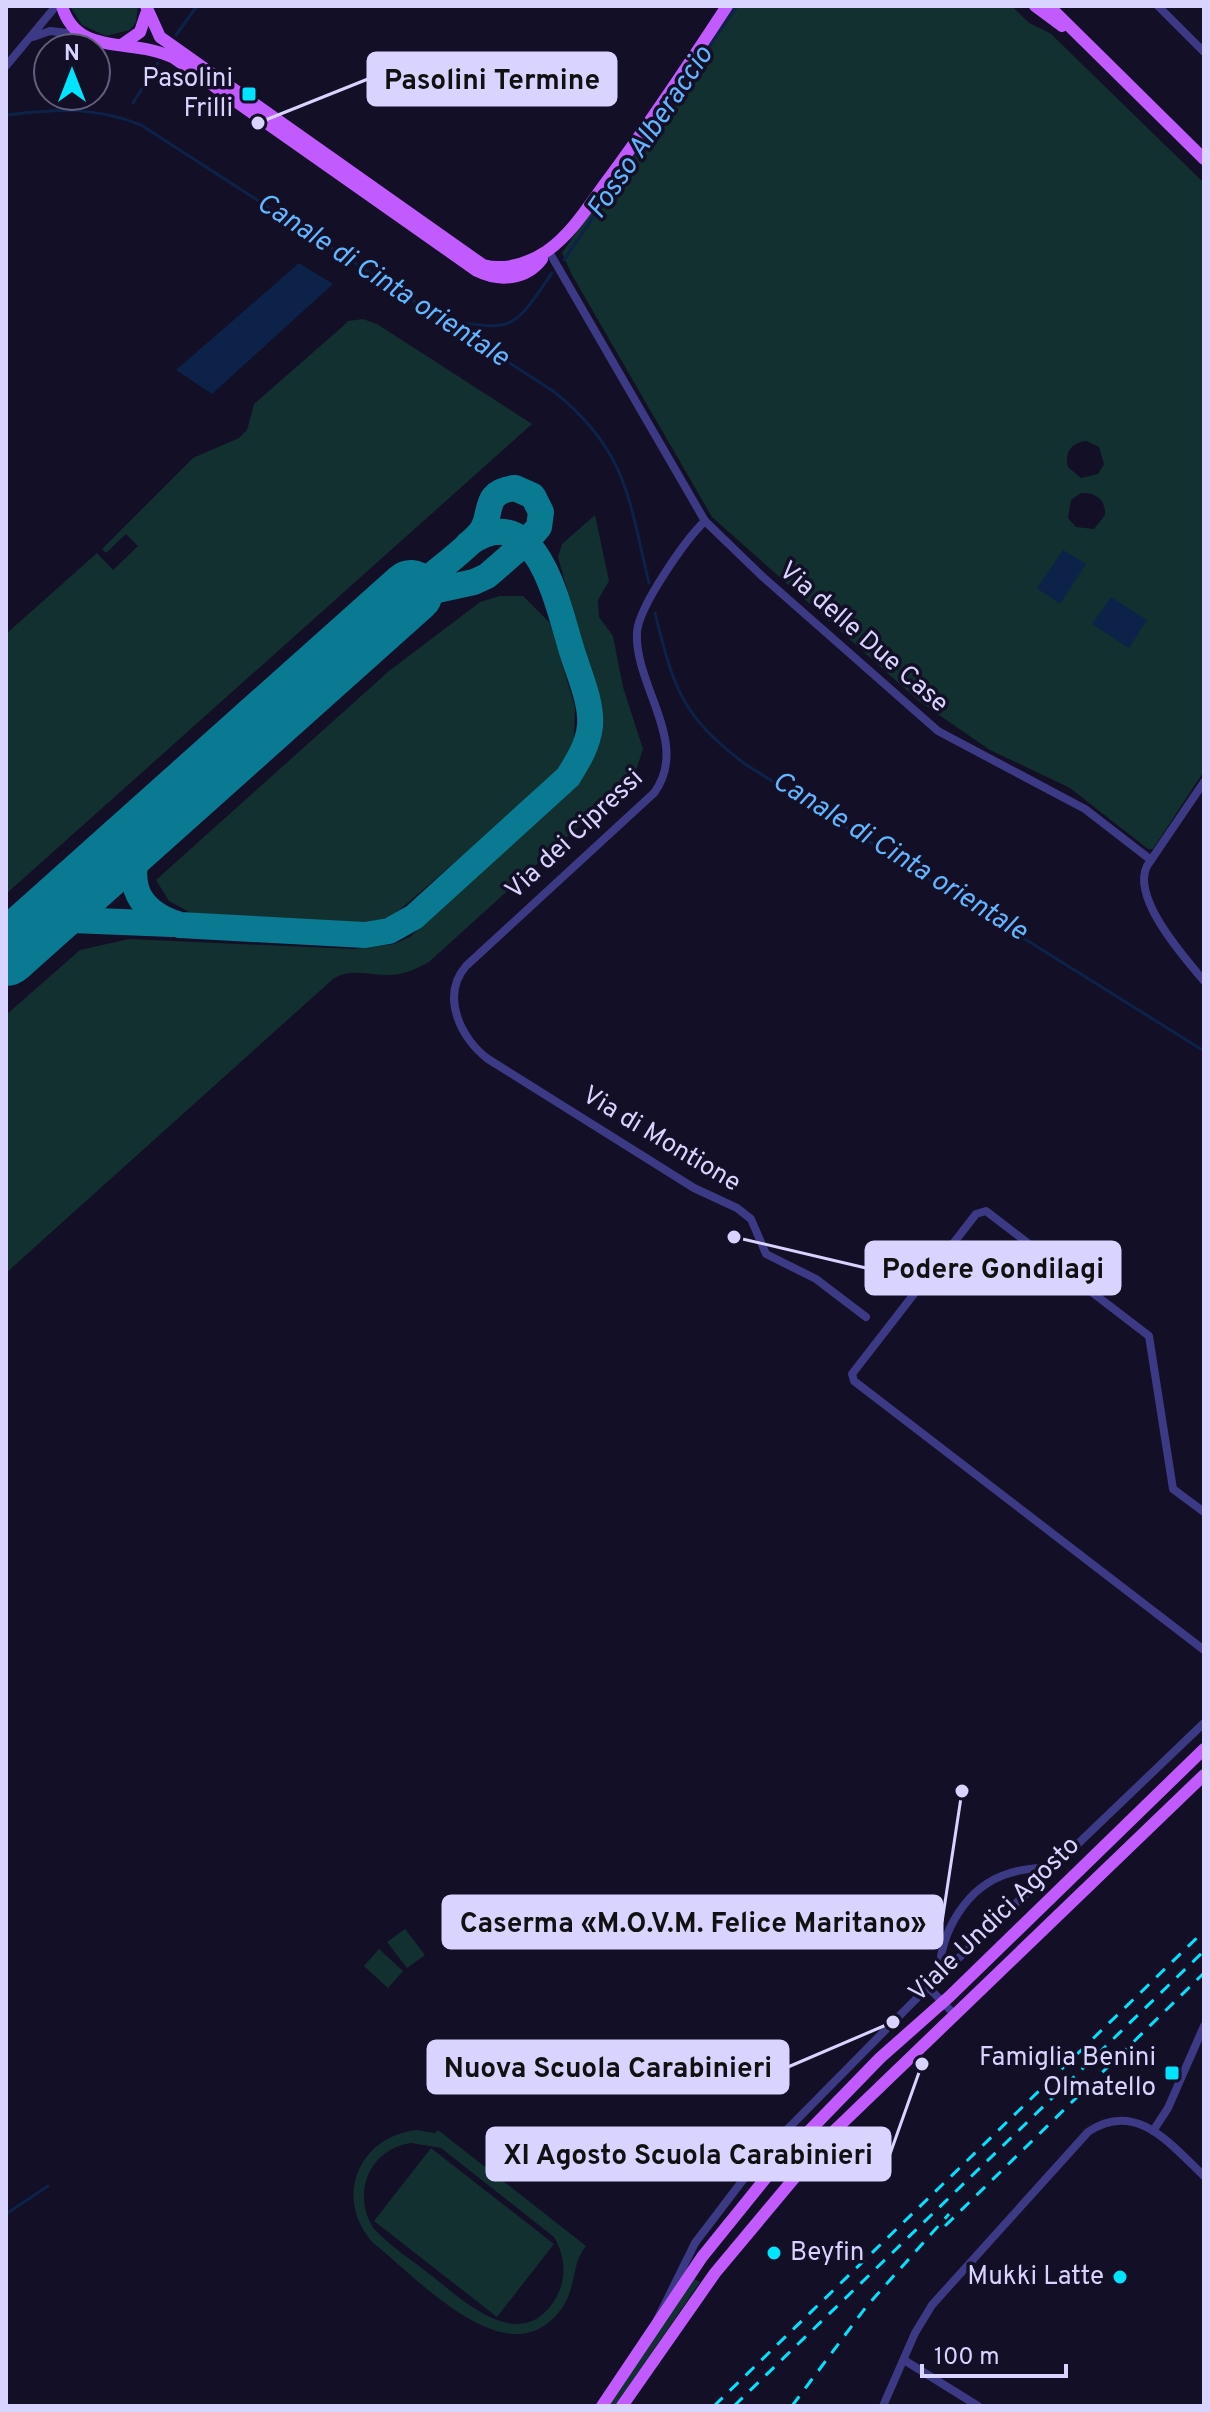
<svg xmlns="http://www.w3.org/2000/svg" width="1210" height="2412" viewBox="0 0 1210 2412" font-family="Overpass,sans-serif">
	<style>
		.green { fill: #12302f; fill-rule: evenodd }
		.water { fill: #0c2248 }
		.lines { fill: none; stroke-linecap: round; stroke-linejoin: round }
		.stream { stroke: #0c2248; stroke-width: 3 }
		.taxiway { stroke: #0a7a92; stroke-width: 26 }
		.runway { stroke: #0a7a92; stroke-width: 64 }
		.minor { stroke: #3d3a85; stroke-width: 8 }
		.primary { stroke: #c25bff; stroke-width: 12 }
		.rail { stroke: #00e5ff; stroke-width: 3; stroke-dasharray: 12 10; stroke-linecap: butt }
		.poi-dot { fill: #00e5ff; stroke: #130f26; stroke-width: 3 }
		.labels { text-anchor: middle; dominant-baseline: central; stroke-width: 7; stroke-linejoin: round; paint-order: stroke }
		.poi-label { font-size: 26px; fill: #d9d4ff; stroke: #130f26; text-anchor: end }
		.street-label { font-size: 26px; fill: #d9d4ff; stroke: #130f26 }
		.water-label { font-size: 28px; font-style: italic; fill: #62b6ff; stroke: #130f26 }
		.leader { fill: none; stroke: #d9d4ff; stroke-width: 3 }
		.callout-dot { fill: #d9d4ff; stroke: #130f26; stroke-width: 3 }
		.callout { fill: #d9d4ff; stroke: #d9d4ff; stroke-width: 3 }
		.callout-label { font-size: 28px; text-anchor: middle; font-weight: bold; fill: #111 }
	</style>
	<rect width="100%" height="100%" fill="#130f26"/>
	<!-- green -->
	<g class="green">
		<path d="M70,6H138L136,22L130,30L106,36L82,25Z"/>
		<path d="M732,6H1012L1029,23L1050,33L1204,183V771L1153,849H1148L1070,788L990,750L920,702L712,517L572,275L562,253ZM1087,441L1099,447L1104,464L1098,474L1081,478L1068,467C1064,452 1072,442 1087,441ZM1081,493C1096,492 1106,500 1105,515L1094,529L1076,527L1068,518L1071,500Z"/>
		<path d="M363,319L377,324L532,424L6,894V634L97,553L113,570L138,546L126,534L106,553L102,549L193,458L239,438L247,430L254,404L342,327L348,321Z"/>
		<path d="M595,515L609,581L598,600L599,617L613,636L623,687L643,749L634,776L429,962C416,969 406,974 391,975C372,976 350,967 333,979L6,1273V1015L80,950L129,939L354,949L394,944L410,937L580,781L601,738L600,707L558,557L562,544Z"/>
		<path d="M500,596H523L550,623L575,707L574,742L563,766L552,779L396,913L375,923L191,913L169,901L156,880L389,671L480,602Z"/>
		<path d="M405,1929L425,1955L407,1968L387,1942Z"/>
		<path d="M379,1949L403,1971L388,1988L364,1966Z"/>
		<path d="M417,2130L435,2133L438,2130L586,2246C571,2264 577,2287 562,2308C510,2382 418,2278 373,2243C333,2199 358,2136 417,2130ZM411,2143L441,2148L554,2237C565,2256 567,2276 557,2296C523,2357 466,2303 432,2276C413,2261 391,2247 374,2229C351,2194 369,2149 411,2143Z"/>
		<path d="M431,2148L554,2244L497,2317L374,2221Z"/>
		<path d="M694,2279L700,2282L615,2406H608Z"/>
	</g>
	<!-- water -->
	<g class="water">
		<path d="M299,263L333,284L212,394L176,370Z"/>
		<path d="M1063,550L1086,564L1060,604L1037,588Z"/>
		<path d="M1111,597L1147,620L1129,648L1092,624Z"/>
	</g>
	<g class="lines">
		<!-- stream -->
		<g class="stream">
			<path d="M176,35L197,6"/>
			<path d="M133,103L158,63"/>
			<path d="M6,115C55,109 94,106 141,125L553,391C627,450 628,496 649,583"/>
			<path d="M564,260L737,6"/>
			<path d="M445,320C516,332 513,329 552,273"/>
			<path d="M655,613C674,689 681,715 745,764L1204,1051"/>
			<path d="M6,2214L48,2186"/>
		</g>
		<!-- taxiway -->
		<g class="taxiway">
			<path d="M378,622L419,594L474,582L487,576L526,542L539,527L541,512L533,496L515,488C479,492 495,517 479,534C460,555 433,573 411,592"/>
			<path d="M143,832C127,876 129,909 180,925L365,935L389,931L414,917L568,777C578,761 588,745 590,726C592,701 578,672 571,648C557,602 536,496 468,544"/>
			<path d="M6,954L43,929L72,920L172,924"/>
		</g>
		<!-- runway -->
		<path class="runway" d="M6,954L411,592"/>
		<!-- minor -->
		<g class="minor">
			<path d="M1158,6L1204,52"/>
			<path d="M33,37L50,31L77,34"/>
			<path d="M6,66L56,6"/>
			<path d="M548,250L705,521L763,577L938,731L1085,809L1151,860"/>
			<path d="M705,521C686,539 639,606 637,632C634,686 691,743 654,793L466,966C440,996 461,1039 488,1059L694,1188L737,1208L751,1219L766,1254L816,1279L866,1317"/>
			<path d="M1204,782L1147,866C1131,898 1184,957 1204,981"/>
			<path d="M1204,1512L1173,1489L1149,1336L986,1211L976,1214L852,1374L854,1381L1204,1650"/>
			<path d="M939,1976C940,1932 966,1886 1010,1873C1024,1868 1039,1869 1054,1865"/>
			<path d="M928,1987L954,2014"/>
			<path d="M1153,2131L1168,2108L1204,2026"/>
			<path d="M657,2320L695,2243L762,2155L918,1997L1204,1723"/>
			<path d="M904,2360L978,2406"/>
			<path d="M883,2406L915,2333L932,2305L1088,2132C1136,2099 1171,2145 1204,2176"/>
		</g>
		<!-- primary -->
		<g class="primary">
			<path d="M62,6C77,58 133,37 174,58L477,271C499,282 526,280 542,259"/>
			<path d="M146,6L160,37L483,265C506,271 527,264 547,251C573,233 591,202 610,177C651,121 689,64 727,6"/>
			<path d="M1035,6L1062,26"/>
			<path d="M1049,6L1204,159"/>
			<path d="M123,44L140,32L146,14"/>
			<path d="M602,2406L702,2257L778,2163L880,2058L950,1996L1204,1749"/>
			<path d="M622,2406L715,2273L832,2133L1204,1775"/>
		</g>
		<!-- rail -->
		<g class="rail">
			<path d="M945,2226L1204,1973"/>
			<path d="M714,2406L1204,1931"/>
			<path d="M734,2406L1204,1951"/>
			<path d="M792,2406L866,2307L949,2214"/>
		</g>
	</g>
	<!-- markers -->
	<g class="poi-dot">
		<rect x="241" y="86" width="16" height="16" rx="4"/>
		<rect x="1164" y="2065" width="16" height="16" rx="4"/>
		<circle cx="774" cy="2253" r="8"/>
		<circle cx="1120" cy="2277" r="8"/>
	</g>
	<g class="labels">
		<!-- poi labels -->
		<g class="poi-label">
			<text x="233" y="79">Pasolini<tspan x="233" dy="30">Frilli</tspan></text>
			<text x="1156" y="2058">Famiglia Benini<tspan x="1156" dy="30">Olmatello</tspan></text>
			<text x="790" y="2253" text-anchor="start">Beyfin</text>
			<text x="1104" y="2277">Mukki Latte</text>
		</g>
		<!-- street labels -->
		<g class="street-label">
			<text transform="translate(863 638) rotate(41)">Via delle Due Case</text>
			<text transform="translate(575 835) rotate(-43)">Via dei Cipressi</text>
			<text transform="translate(661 1140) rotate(31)">Via di Montione</text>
			<text transform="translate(995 1920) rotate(-44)">Viale Undici Agosto</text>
		</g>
		<!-- water labels -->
		<g class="water-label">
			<text transform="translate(651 133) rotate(-56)">Fosso Alberaccio</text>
			<text transform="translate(382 281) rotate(33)">Canale di Cinta orientale</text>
			<text transform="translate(899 857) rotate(32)">Canale di Cinta orientale</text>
		</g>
	</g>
	<!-- callouts -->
	<path class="leader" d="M258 123L368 79M734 1237L866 1268M962 1791L942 1922M893 2022L788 2067M922 2064L890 2154"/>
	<g class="callout-dot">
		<circle cx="258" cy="123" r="8"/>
		<circle cx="734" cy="1237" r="8"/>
		<circle cx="962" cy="1791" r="8"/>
		<circle cx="893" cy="2022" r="8"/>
		<circle cx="922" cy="2064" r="8"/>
	</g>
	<g class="callout">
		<rect x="368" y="53" width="248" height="52" rx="8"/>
		<rect x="866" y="1242" width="254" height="52" rx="8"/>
		<rect x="443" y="1896" width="499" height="52" rx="8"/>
		<rect x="428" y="2041" width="360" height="52" rx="8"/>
		<rect x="487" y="2128" width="403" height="52" rx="8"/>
	</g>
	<g class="callout-label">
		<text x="492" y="89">Pasolini Termine</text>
		<text x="993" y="1278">Podere Gondilagi</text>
		<text x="693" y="1932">Caserma «M.O.V.M. Felice Maritano»</text>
		<text x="608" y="2077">Nuova Scuola Carabinieri</text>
		<text x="688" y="2164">XI Agosto Scuola Carabinieri</text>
	</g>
	<!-- border -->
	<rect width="1210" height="2412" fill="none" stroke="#d9d4ff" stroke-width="16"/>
	<!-- north arrow -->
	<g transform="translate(72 72)"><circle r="38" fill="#130f26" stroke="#625e7d" stroke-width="2"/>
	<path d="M0-6L14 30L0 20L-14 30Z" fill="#00e5ff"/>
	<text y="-12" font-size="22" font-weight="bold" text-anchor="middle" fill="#d9d4ff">N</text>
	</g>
	<!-- scale -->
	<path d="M922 2364v12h144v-12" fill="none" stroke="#d9d4ff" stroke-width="4"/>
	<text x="934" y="2364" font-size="24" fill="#d9d4ff" stroke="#130f26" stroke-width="6" paint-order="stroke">100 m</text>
</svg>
